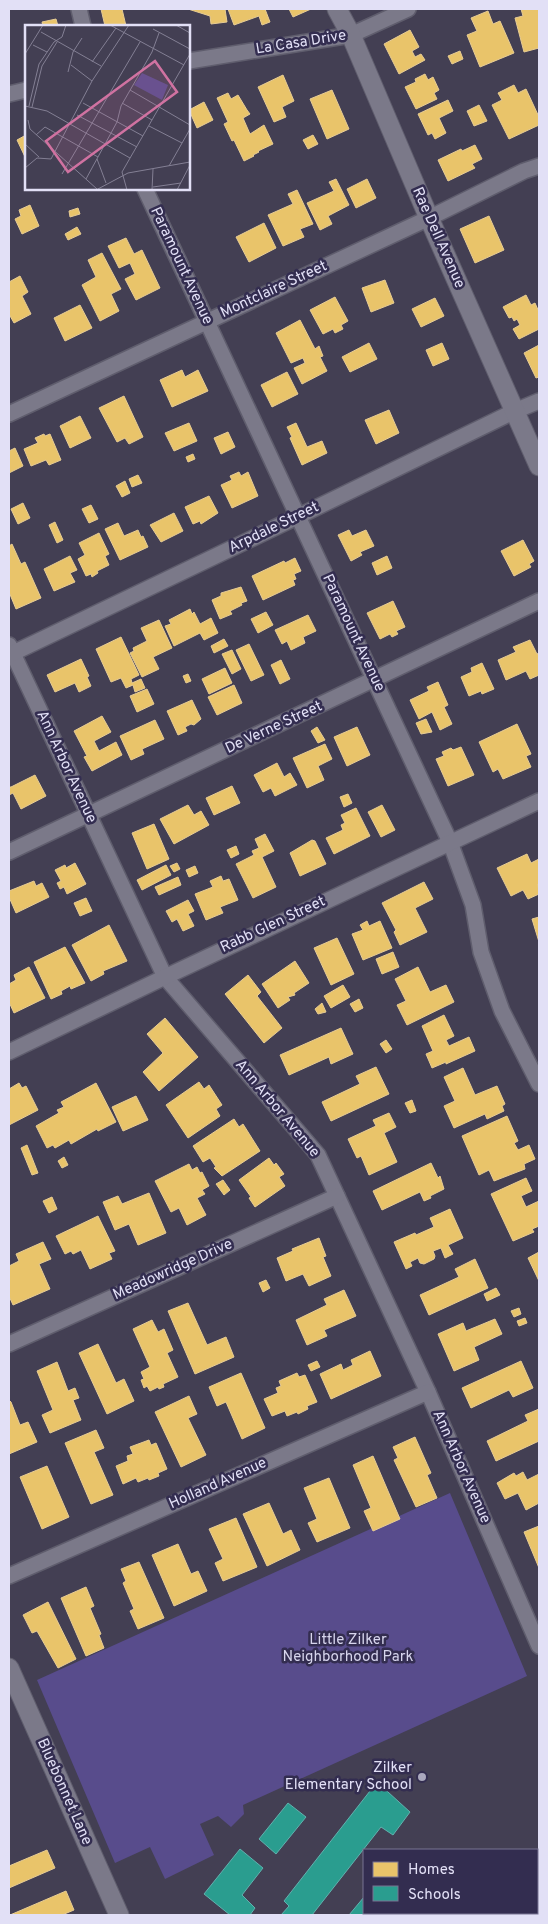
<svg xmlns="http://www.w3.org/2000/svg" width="548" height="1924" viewBox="0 0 548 1924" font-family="Overpass,sans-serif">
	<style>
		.green { fill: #584c8c }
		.homes { fill: #e9c46a; stroke: #e7cc94 }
		.schools { fill: #2a9d8f; stroke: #61b1ae }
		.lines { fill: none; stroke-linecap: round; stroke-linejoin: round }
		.minor-casing { stroke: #5f5d6d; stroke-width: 18 }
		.tertiary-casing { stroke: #5f5d6d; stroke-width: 21 }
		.minor { stroke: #7b7989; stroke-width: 15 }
		.tertiary { stroke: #7b7989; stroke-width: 19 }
		.poi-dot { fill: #aaa8bd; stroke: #332d50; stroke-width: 2 }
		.labels { text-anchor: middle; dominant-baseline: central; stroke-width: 5; stroke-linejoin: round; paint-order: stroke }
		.street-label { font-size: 15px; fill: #e2e0f6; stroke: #332d50 }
		.park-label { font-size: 15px; fill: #d7d5ed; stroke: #332d50 }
		.poi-label { font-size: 15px; fill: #e2e0f6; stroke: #332d50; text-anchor: end }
		.inset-road { fill: none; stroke: #837f94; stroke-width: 1 }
		.view { fill: #d072a1; fill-opacity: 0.15; stroke: #d072a1; stroke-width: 2.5 }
		.inset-edge { fill: none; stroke: #e2e0f6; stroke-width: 2.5 }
	</style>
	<rect width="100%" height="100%" fill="#433f53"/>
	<!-- green -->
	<path class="green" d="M450,1493L527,1676L243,1805L244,1814L231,1827L218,1816L200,1824L214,1855L165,1879L150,1847L115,1863L37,1680Z"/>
	<!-- homes -->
	<g class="homes">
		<path d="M101,9H122L126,26H105Z"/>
		<path d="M188,9H225L227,22L211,24L210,16Z"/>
		<path d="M228,9H265L270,22L262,25L259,16L234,25Z"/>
		<path d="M289,9H311L293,17Z"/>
		<path d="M521,9H539V48L524,52L515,18L523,16Z"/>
		<path d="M488,11L493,24L500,21L514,53L480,67L467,35L477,31L471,18Z"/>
		<path d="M56,19L58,26H43L42,22Z"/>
		<path d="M410,30L419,47L412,51L415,57L421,54L425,60L399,74L384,44Z"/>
		<path d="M460,51L463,59L452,64L448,56Z"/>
		<path d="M425,74L428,80L433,77L439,90L434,93L437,99L416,109L405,87L416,82L415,79Z"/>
		<path d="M283,75L294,101L282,107L286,117L274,122L258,87Z"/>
		<path d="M514,85L518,93L526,89L539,117V125L509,139L492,105L502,100L498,93Z"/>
		<path d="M332,90L349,129L327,139L310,99Z"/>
		<path d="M228,93L231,99L238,95L247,110L250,114L243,118L250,134L264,125L273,144L258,151L259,152L253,155L254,156L244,161L234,140L232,141L224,124L228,122L217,98Z"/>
		<path d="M448,100L453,111L439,118L446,133L435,139L432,133L428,135L418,114Z"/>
		<path d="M204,102L213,120L197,128L189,110Z"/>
		<path d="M479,105L487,121L474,126L467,111Z"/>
		<path d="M26,135V159L17,140Z"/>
		<path d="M313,135L318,144L308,149L303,140Z"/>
		<path d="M475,145L482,159L472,164L475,168L448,181L438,160L461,149L462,151Z"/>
		<path d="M336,179L349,205L328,216L332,224L320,230L307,203L334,191L329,182Z"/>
		<path d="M367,179L376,198L356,208L347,189Z"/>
		<path d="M297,190L313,224L300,229L304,237L283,246L268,215L293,204L288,194Z"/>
		<path d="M30,205L39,226L22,234L15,219L21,216L19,210Z"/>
		<path d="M78,208L80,214L70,217L69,211Z"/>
		<path d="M489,216L504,250L475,263L460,229Z"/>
		<path d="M264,223L276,248L249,262L236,237Z"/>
		<path d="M77,227L81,234L68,240L65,234Z"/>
		<path d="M126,238L134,254L142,250L160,288L136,300L125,279L135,274L130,263L119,268L108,246Z"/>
		<path d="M102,253L121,289L111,294L119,311L100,321L82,285L96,277L88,260Z"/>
		<path d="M20,276L28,292L22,296L31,314L14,323L9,314V282Z"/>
		<path d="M385,280L394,303L371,312L362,288Z"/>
		<path d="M526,295L531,305L535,303L539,312V329L519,339L513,329L520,325L517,319L514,321L512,317L509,318L503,307Z"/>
		<path d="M335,297L348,321L341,325L343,329L335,333L333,329L323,334L310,310Z"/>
		<path d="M435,298L444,316L421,327L412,309Z"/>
		<path d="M80,305L92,328L65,341L54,318Z"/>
		<path d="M300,320L315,349L319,346L323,356L320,357L327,371L302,384L294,368L305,363L303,358L291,363L276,333Z"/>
		<path d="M369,343L377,359L350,372L342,357Z"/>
		<path d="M442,343L449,359L433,366L426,350Z"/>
		<path d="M539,345V377L536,378L524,353Z"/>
		<path d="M182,370L185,377L198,370L208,391L172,407L160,380Z"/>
		<path d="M287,372L298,394L272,407L261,385Z"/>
		<path d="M124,396L143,437L129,444L125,438L117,442L99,408Z"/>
		<path d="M389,410L399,433L376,444L365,420Z"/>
		<path d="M80,416L91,438L70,448L60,426Z"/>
		<path d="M189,423L197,441L174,451L165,433Z"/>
		<path d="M296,423L307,447L322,441L327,453L302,465L290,438L292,437L287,427Z"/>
		<path d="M228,432L235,447L221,454L214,438Z"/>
		<path d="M44,434L45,436L50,434L61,460L49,465L46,460L31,466L24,449L38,443L35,438Z"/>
		<path d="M15,448L23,466L9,473V451Z"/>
		<path d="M193,454L195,459L188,462L186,457Z"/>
		<path d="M239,472L241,476L248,472L258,496L232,508L221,485L232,480L230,476Z"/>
		<path d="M138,475L142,483L132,487L129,479Z"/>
		<path d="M125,481L130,493L122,497L116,486Z"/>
		<path d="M209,496L218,513L201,524L200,521L193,524L185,507Z"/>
		<path d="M23,503L30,518L18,524L11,509Z"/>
		<path d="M91,505L98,519L89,523L82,509Z"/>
		<path d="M174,513L183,531L161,542L150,525Z"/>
		<path d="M55,522L63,540L57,543L49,525Z"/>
		<path d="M118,523L124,536L138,530L141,537L143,536L148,547L120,560L105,529Z"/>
		<path d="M349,530L352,536L366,530L374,546L360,552L362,555L351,561L338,535Z"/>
		<path d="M99,533L109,554L105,556L109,565L97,571L98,573L92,577L91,574L86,576L78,559L85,555L79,543Z"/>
		<path d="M523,540L534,561L529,564L531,567L514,576L501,551Z"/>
		<path d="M12,544L21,564L25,562L41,598L16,609L9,592V546Z"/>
		<path d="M70,556L77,570L70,573L75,582L54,591L44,569Z"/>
		<path d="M387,556L392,568L377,575L372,563Z"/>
		<path d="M295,558L301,571L294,574L296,579L293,580L295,585L263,600L252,576L284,561L285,563Z"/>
		<path d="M241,587L247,601L241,603L242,605L230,611L232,614L220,619L212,600L221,596V593Z"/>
		<path d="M393,601L405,627L396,631L398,634L392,637L390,634L380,639L367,613Z"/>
		<path d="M190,609L192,614L194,612L200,624L211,618L218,633L204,640L200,633L174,646L165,626L171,624L169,620Z"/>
		<path d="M266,612L273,625L258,633L251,619Z"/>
		<path d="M308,615L316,631L303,637L305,643L291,650L287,641L282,644L275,630Z"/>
		<path d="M159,620L172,648L153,657L159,669L142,677L130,653L134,651L133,648L147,641L141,628Z"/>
		<path d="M121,637L139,675L131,679L132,683L141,679L145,688L135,692L133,685L126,688L121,678L111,682L96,649Z"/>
		<path d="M224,639L228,646L214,653L211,646Z"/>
		<path d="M530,640L537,654L539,653V675L530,679L526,671L506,680L498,660L516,652L513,647Z"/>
		<path d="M249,644L264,675L251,681L236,650Z"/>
		<path d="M232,650L241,669L232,674L222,654Z"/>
		<path d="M81,659L89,676L87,677L91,686L79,692L75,683L55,692L47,675Z"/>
		<path d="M281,660L290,679L280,684L271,665Z"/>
		<path d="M482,663L494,689L482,694L481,691L469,696L461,677L472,672L471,668Z"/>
		<path d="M225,668L232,683L209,694L202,679Z"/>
		<path d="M188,674L191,681L186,683L183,676Z"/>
		<path d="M438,682L448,705L444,707L452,724L440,730L432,712L419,719L410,700L429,691L427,687Z"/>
		<path d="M234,685L242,703L217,715L208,697Z"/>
		<path d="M147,689L154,704L137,712L130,696Z"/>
		<path d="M192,700L201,719L194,725L191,724L185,727L187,731L178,735L167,711Z"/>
		<path d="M102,716L111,732L94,741L99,751L116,742L122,755L92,771L84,757L87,756L74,731Z"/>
		<path d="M426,719L432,732L421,734L416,723Z"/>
		<path d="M155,720L164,739L142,749L144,754L131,760L120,736Z"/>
		<path d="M517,724L531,754L526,756L531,767L503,779L498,769L493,772L479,742Z"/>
		<path d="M317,727L325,740L318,743L311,731Z"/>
		<path d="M357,727L370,755L347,766L334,737Z"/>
		<path d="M325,744L332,759L318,766L324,780L307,788L293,758Z"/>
		<path d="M461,747L474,775L448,786L436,759L444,756L442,752L451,748L453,750Z"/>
		<path d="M277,763L284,777L290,773L297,785L275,796L271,788L263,792L254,775Z"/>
		<path d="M35,775L46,796L21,809L13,793L9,795V787H11Z"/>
		<path d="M232,786L240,803L214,815L206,798Z"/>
		<path d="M348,794L352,803L344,807L340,797Z"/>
		<path d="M188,805L194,815L201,811L209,825L174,844L160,819Z"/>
		<path d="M382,805L395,830L381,837L368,812Z"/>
		<path d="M356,808L370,836L334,854L326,838L343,830L341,825L345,823L341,815Z"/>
		<path d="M154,824L169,859L147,869L132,833Z"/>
		<path d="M265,834L274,851L262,857L276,887L253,898L236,864L254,855L252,851L259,848L255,839Z"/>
		<path d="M312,840L315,841L326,864L300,876L290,853Z"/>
		<path d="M236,846L239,854L231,858L227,850Z"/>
		<path d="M527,854L531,863L539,859V883L538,884L539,894L528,899L523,890L511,896L497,868Z"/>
		<path d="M75,863L86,884L67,894L64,887L60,889L57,883L61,881L55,870L65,865L66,868Z"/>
		<path d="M177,863L180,869L174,872L170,866Z"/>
		<path d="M166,865L171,875L142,890L137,880Z"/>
		<path d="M195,866L198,873L189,877L186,870Z"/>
		<path d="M221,876L223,881L229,879L238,900L220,907L223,913L206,920L195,894L213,887L210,881Z"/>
		<path d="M178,877L181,885L159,895L155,887Z"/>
		<path d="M34,881L36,886L42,883L49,897L16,913L9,897V891Z"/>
		<path d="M424,882L433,899L415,908L427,932L400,945L394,932L396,930L382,903Z"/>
		<path d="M86,898L92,911L80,916L74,903Z"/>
		<path d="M188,900L194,911L188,914L194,926L183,931L177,919L172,922L166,911Z"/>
		<path d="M539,917V942L532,919Z"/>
		<path d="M367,921L369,926L380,921L392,948L363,960L352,934L363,930L360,925Z"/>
		<path d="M109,925L127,961L103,971L104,974L91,981L72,945Z"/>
		<path d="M337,938L354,974L331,985L314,948Z"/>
		<path d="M65,947L85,983L71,989L70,986L61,991L62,994L51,999L34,962Z"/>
		<path d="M393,952L399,967L382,974L376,959Z"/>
		<path d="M295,961L309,983L294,993L295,995L288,997L290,1000L278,1008L262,984Z"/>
		<path d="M29,967L45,998L14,1013L9,1002V984L16,980L14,975Z"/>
		<path d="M418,967L430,992L446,985L454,1002L407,1025L397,1005L406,1001L395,979Z"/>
		<path d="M248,975L261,992L257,996L282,1028L264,1043L225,994Z"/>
		<path d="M343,985L350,997L331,1008L324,996Z"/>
		<path d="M359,999L363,1008L355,1012L350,1004Z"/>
		<path d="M322,1003L326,1012L318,1014L315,1009Z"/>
		<path d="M444,1015L454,1036L446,1040L449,1046L469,1037L475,1051L446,1064V1062L432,1068L426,1054L433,1051L422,1026Z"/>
		<path d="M165,1018L198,1057L159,1091L143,1072L163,1053L147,1034Z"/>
		<path d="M341,1028L353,1054L331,1064L329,1057L289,1075L280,1055Z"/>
		<path d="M386,1040L392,1049L386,1053L380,1044Z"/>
		<path d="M376,1067L389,1094L331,1121L322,1102L360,1084L356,1076Z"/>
		<path d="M463,1068L475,1095L497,1086L505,1104L502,1106L504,1111L487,1119L485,1114L454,1128L444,1106L455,1101L444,1077Z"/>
		<path d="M199,1082L204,1089L209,1085L222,1105L216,1109L220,1116L188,1138L166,1105Z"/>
		<path d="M19,1083L22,1088L26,1086L38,1110L9,1125V1089Z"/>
		<path d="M96,1083L116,1122L98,1131L97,1129L71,1144L69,1140L55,1148L53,1145L47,1148L36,1126L59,1113L57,1110L64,1107L61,1102Z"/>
		<path d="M136,1096L148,1120L123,1131L112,1107Z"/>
		<path d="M412,1100L416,1111L410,1113L405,1103Z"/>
		<path d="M389,1113L396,1127L384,1133L397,1162L369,1175L361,1156L357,1158L348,1139L376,1126L373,1120Z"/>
		<path d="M507,1116L518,1141L514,1143L518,1150L529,1145L535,1159L524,1164L525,1169L494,1181L489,1170L479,1175L462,1136Z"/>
		<path d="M234,1119L239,1127L243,1124L260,1151L222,1176L214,1168L216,1167L210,1158L203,1162L193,1146Z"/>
		<path d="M27,1145L38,1173L32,1175L21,1148Z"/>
		<path d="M64,1157L68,1165L62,1168L58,1161Z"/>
		<path d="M269,1158L274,1165L276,1163L284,1174L279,1177L285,1186L255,1207L249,1198L251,1197L239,1180Z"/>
		<path d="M431,1163L438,1178L440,1176L444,1189L430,1196L431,1198L424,1201L420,1192L382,1210L373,1191Z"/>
		<path d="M189,1164L192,1170L197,1167L200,1173L202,1172L209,1186L202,1190L205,1194L197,1198L206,1215L187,1225L179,1208L171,1212L155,1181Z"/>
		<path d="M526,1178L532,1191L521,1196L526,1207L539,1201V1226L532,1229L534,1232L513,1241L491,1194Z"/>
		<path d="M223,1180L230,1190L224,1195L216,1184Z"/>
		<path d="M149,1193L166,1233L138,1245L129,1224L115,1230L103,1202L118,1196L122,1204Z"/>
		<path d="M52,1197L57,1209L49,1213L43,1201Z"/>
		<path d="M450,1209L463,1238L448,1245L453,1254L445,1258L441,1248L433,1251L435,1256L434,1259L424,1264L420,1263L418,1258L410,1262L412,1266L406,1269L394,1242L415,1233L416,1235L434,1227L430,1218Z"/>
		<path d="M98,1216L115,1251L109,1253L112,1259L90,1269L81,1250L73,1254L71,1251L65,1254L56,1236Z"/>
		<path d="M319,1238L326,1256L323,1257L331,1276L309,1286L303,1274L286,1281L277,1258L293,1251L292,1249Z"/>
		<path d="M43,1242L51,1259L39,1264L50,1289L13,1305L9,1296V1266L19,1261L16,1254Z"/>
		<path d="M539,1252V1281L528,1258Z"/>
		<path d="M475,1259L488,1288L429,1315L420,1295L459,1277L455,1269Z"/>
		<path d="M266,1280L270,1288L263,1292L259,1283Z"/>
		<path d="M496,1288L500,1295L487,1301L484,1294Z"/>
		<path d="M344,1290L356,1316L324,1330L327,1336L307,1345L296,1320L327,1305L324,1299Z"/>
		<path d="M188,1303L207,1345L226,1337L234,1357L195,1374L168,1311Z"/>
		<path d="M519,1308L521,1314L514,1317L511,1311Z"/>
		<path d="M525,1318L527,1323L519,1326L517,1321Z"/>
		<path d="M495,1319L502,1334L474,1347L479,1360L454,1371L438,1334L463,1323L466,1331Z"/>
		<path d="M152,1320L158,1332L164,1329L173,1350L167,1353L178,1377L163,1384L164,1387L159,1389L158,1387L150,1391L147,1386L144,1388L141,1380L144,1379L141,1372L150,1367L133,1329Z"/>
		<path d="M98,1344L116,1383L124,1379L134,1401L107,1414L79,1353Z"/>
		<path d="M370,1351L381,1376L331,1399L320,1374L341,1364L343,1370L353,1365L351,1360Z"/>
		<path d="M317,1361L320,1367L311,1371L308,1365Z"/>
		<path d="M521,1361L533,1388L513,1397L509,1390L471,1408L462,1388Z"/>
		<path d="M57,1362L68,1391L75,1388L79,1398L73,1400L81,1420L50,1433L42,1415L53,1410L37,1371Z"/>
		<path d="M241,1373L265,1428L242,1439L226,1402L217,1406L209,1387Z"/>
		<path d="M297,1373L299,1377L305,1375L317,1402L307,1406L308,1409L298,1414L297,1412L287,1416L285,1411L272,1416L264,1399L278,1393L276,1388L281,1386L279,1381Z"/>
		<path d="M189,1396L197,1414L188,1418L206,1455L181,1467L155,1412Z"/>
		<path d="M9,1400L11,1402L20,1425L28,1422L37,1442L9,1454Z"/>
		<path d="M539,1409V1441L496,1461L487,1441L528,1421L525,1415Z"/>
		<path d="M96,1430L104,1448L94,1452L113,1495L91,1504L65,1443Z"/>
		<path d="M415,1437L431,1473L427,1475L437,1498L416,1507L394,1460L398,1458L393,1447Z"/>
		<path d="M149,1440L151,1445L156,1443L167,1469L158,1473L159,1476L149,1480L148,1478L138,1482L136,1478L123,1484L116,1466L128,1461L127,1456L133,1454L130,1447Z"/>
		<path d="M373,1456L400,1519L373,1531L364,1511L371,1508L353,1465Z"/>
		<path d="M47,1466L69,1517L42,1529L20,1477Z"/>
		<path d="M523,1472L527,1480L539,1474V1503L526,1510L518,1493L505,1499L497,1483L514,1473L516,1476Z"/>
		<path d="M329,1478L350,1528L317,1542L308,1523L317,1519L304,1488Z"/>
		<path d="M269,1503L283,1534L291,1530L300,1550L267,1566L243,1514Z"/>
		<path d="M236,1518L257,1567L223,1581L215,1563L223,1559L209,1529Z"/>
		<path d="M539,1526V1568L524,1532Z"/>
		<path d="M178,1544L191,1574L198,1571L207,1591L174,1606L152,1555Z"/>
		<path d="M139,1562L164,1618L138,1629L130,1611L134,1609L123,1583L126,1581L121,1569Z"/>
		<path d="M86,1587L94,1606L90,1608L101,1634L99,1635L104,1648L86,1656L61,1598Z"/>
		<path d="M48,1602L76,1659L58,1668L37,1631L32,1633L23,1615Z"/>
		<path d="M47,1850L55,1868L9,1888V1866Z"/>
		<path d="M66,1891L74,1910L62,1915H10Z"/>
	</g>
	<!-- schools -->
	<g class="schools">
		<path d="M377,1782L410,1812L393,1835L381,1827L312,1915H281L289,1906L284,1901Z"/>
		<path d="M288,1803L306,1817L276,1854L259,1839Z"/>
		<path d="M240,1849L263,1868L242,1895L255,1908L250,1915H230L204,1894Z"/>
		<path d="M364,1897V1913H382L380,1915H349Z"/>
		<path d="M440,1913H480L483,1915H438Z"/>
	</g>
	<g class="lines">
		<defs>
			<g id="minor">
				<path d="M79,9L83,26"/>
				<path d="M189,61L351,35L408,9"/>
				<path d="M9,94L26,90"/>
				<path d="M145,189L450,842L473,905L481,952L502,1011L539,1084"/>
				<path d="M9,414L429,218L524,171L539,166"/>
				<path d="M9,645L165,977L318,1155L428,1392L539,1646"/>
				<path d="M9,655L299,516L515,411L539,401"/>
				<path d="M9,852L539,601"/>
				<path d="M9,1052L165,977L539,801"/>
				<path d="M9,1344L337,1196"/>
				<path d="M9,1576L428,1392"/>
			</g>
			<g id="tertiary">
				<path d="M337,9L351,35L429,218L539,466"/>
				<path d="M9,1668L119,1915"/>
			</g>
		</defs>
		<!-- minor casing -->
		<use href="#minor" class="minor-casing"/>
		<!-- tertiary casing -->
		<use href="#tertiary" class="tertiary-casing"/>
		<!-- minor -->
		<use href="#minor" class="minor"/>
		<!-- tertiary -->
		<use href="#tertiary" class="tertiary"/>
	</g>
	<!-- markers -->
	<circle class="poi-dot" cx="422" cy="1777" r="5"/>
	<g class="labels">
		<!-- street labels -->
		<g class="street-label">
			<text transform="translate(301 43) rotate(-9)">La Casa Drive</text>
			<text transform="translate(438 238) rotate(66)">Rae Dell Avenue</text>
			<text transform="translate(181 266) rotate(65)">Paramount Avenue</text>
			<text transform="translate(274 290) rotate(-25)">Montclaire Street</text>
			<text transform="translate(274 528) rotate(-26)">Arpdale Street</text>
			<text transform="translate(353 633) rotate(65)">Paramount Avenue</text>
			<text transform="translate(274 728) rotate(-25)">De Verne Street</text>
			<text transform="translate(66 767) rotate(65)">Ann Arbor Avenue</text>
			<text transform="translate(273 925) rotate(-25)">Rabb Glen Street</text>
			<text transform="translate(277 1109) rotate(50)">Ann Arbor Avenue</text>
			<text transform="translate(173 1270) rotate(-24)">Meadowridge Drive</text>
			<text transform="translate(461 1467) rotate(66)">Ann Arbor Avenue</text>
			<text transform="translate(218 1484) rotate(-24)">Holland Avenue</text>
			<text transform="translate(64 1792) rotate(66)">Bluebonnet Lane</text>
		</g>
		<!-- park labels -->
		<g class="park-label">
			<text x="348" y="1640">Little Zilker<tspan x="348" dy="17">Neighborhood Park</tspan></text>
		</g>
		<!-- poi labels -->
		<g class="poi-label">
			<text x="412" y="1768">Zilker<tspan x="412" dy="17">Elementary School</tspan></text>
		</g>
	</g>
	<!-- overview -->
	<g transform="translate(25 25)">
		<rect width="165" height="165" fill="#433f53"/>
		<path d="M117,48L143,60L137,75L109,60Z" fill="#584c8c"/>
		<path class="inset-road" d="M85,0L159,40M151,0L165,8M128,4L165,24M16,7L76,41M8,20L22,27M0,29L18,0M67,37L91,3M46,40L67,56M43,47L48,27L57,13M105,65L165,100M58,78L118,111M97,78L127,95M0,81L22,86L105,133M4,81L14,39L29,17L37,12L41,0M7,82L17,41L32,17M52,90L112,122M3,95L5,104L72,164M124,101L157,118M11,110L20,102L73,132M0,119L14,132M72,134L81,158M144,141L165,104M0,143L12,133L26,134L67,56L104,0M37,149L115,17M61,154L92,97L96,81L127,27L134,8M128,162L156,158M71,165L103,148L165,137M102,165L97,147L165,29M127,165L128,144M152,165L165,140"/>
		<path class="view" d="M130,36L152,67L43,147L21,116Z"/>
		<rect width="165" height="165" class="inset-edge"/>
	</g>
	<!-- border -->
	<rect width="548" height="1924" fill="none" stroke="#e2e0f6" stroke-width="20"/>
	<!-- legend -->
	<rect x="363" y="1849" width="175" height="65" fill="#332d50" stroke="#797592"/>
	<rect x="373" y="1862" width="25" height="15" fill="#e9c46a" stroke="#797592"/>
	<text x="408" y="1874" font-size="15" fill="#e2e0f6">Homes</text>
	<rect x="373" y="1886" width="25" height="15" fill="#2a9d8f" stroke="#797592"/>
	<text x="408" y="1899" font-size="15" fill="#e2e0f6">Schools</text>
</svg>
